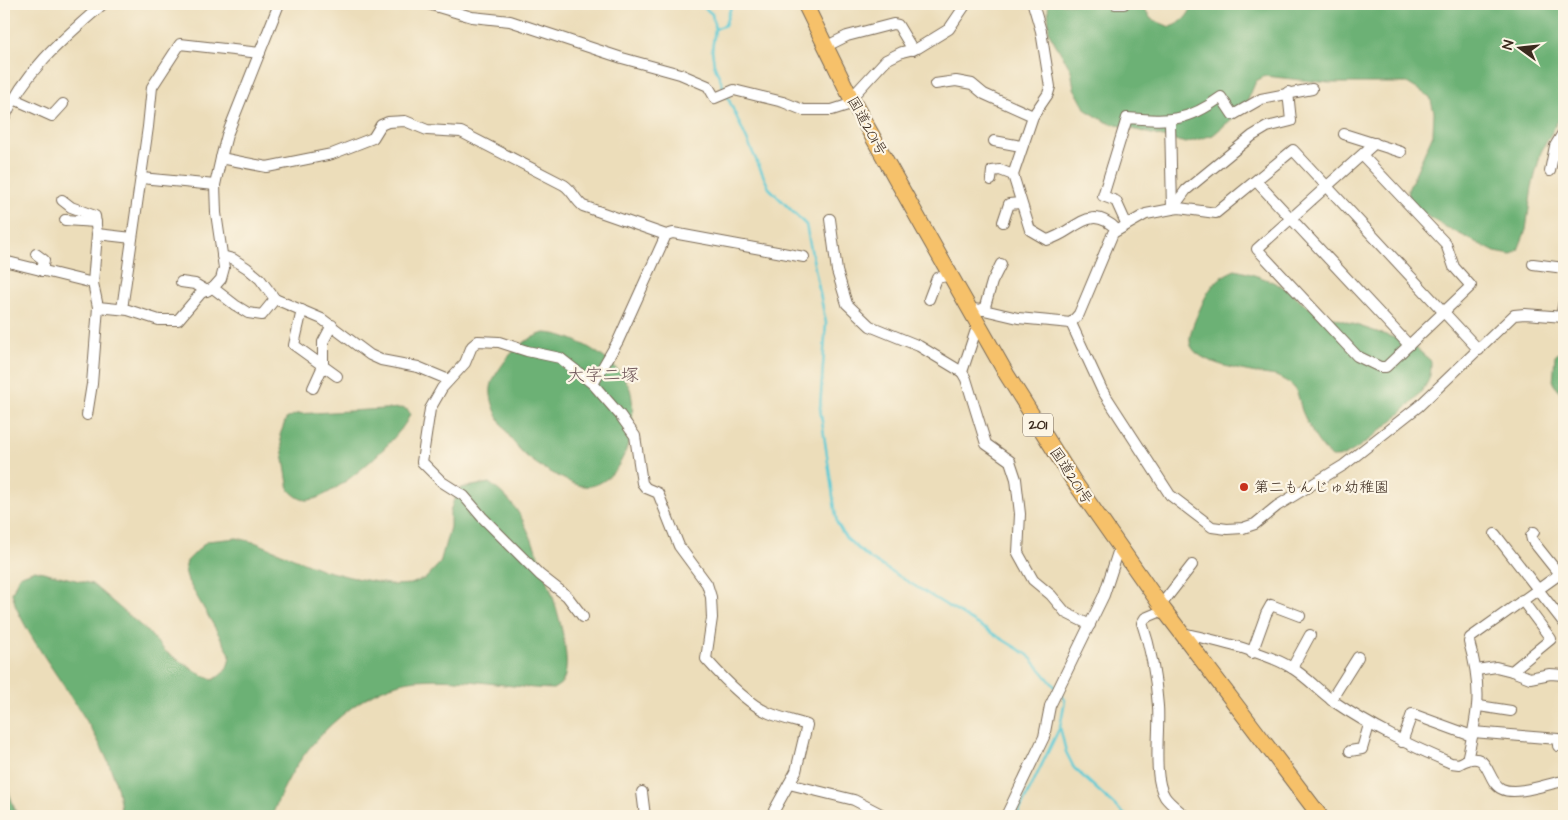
<svg xmlns="http://www.w3.org/2000/svg" width="1568" height="820" viewBox="0 0 1568 820" font-family="'Architects Daughter','Klee One',sans-serif">
	<style>
		.forest { fill: #6cb175; stroke: #546e4a }
		.lines { fill: none; stroke-linecap: round; stroke-linejoin: round }
		.stream { stroke: #5dcad5; stroke-width: 2.5 }
		.minor-casing { stroke: #796955; stroke-width: 12 }
		.highway-casing { stroke: #796955; stroke-width: 17 }
		.minor { stroke: #fff; stroke-width: 10 }
		.highway { stroke: #f6c16b; stroke-width: 15 }
		.poi-dot { fill: #c8321e; stroke: #fcf5e5; stroke-width: 2 }
		.labels { text-anchor: middle; dominant-baseline: central; stroke-width: 4.5; stroke-linejoin: round; paint-order: stroke }
		.shield { fill: #fcf5e5; stroke: #75675a; stroke-width: 1 }
		.shield-label { font-size: 14px; font-weight: bold; fill: #3b2a1e }
		.street-label { font-size: 15px; fill: #3b2a1e; stroke: #fcf5e5 }
		.poi-label { font-size: 15px; fill: #3b2a1e; stroke: #fcf5e5; text-anchor: start }
		.quarter-label { font-size: 18px; fill: #71585b; stroke: #fcf5e5 }
	</style>
	<rect width="100%" height="100%" fill="#fcf5e5"/>
	<filter id="ink" filterUnits="userSpaceOnUse"><feTurbulence type="fractalNoise" baseFrequency=".02" numOctaves="2"/><feDisplacementMap in="SourceGraphic" scale="10" xChannelSelector="R" yChannelSelector="G"/><feConvolveMatrix kernelMatrix="1 2 1 2 8 2 1 2 1" color-interpolation-filters="sRGB"/></filter>
	<filter id="wash" filterUnits="userSpaceOnUse"><feTurbulence type="fractalNoise" baseFrequency=".0096" numOctaves="4" result="noise"/><feDisplacementMap in="SourceGraphic" scale="20" xChannelSelector="R" yChannelSelector="G"/><feGaussianBlur stdDeviation="1.12" result="paint"/><feColorMatrix in="noise" values="0 0 0 0 0 0 0 0 0 0 0 0 0 0 0 0 0 1.4 0 .05"/><feComposite in="paint" operator="in"/></filter>
	<g filter="url(#wash)">
		<rect width="100%" height="100%" fill="#ecddba"/>
		<!-- forest -->
		<g class="forest">
			<path d="M1048,4H1142L1151,19L1170,27C1183,22 1188,17 1193,4H1564V110L1541,152L1532,187L1526,230L1518,250L1511,255L1495,252L1442,225L1419,211L1409,198L1408,190L1433,134L1434,112L1430,97L1407,83H1329L1265,76L1256,81L1245,107L1232,119L1213,135L1186,143L1106,122L1086,110L1074,88L1071,70L1049,33Z"/>
			<path d="M1235,270C1253,274 1272,280 1288,290C1298,297 1305,306 1317,312L1410,343L1431,361C1431,369 1431,376 1427,383C1418,401 1362,449 1343,456C1340,457 1335,457 1332,457C1318,446 1309,427 1302,411C1300,405 1299,395 1295,389C1291,383 1282,379 1276,376C1257,373 1192,365 1190,342C1189,332 1196,318 1200,309C1208,290 1215,278 1235,270Z"/>
			<path d="M544,333C573,333 619,361 630,389C634,402 633,421 630,434C627,455 614,481 591,486C579,488 566,480 556,475C547,470 537,465 530,459C514,448 488,408 491,388C492,379 498,371 503,364C513,349 527,338 544,333Z"/>
			<path d="M1564,347V399L1553,383L1555,356Z"/>
			<path d="M402,408L408,410L410,414C403,437 334,498 309,500C301,501 294,495 289,490L280,435L286,419L296,414Z"/>
			<path d="M489,483C502,492 514,504 522,519C538,549 576,648 564,679C562,684 558,686 553,689C508,688 461,676 417,680C390,683 372,693 351,708C313,737 288,771 272,816H121C120,744 45,672 16,607L12,593L19,576L35,570L92,584L148,632L166,652L200,674L213,680C225,673 229,668 230,654L188,581L185,570L187,561L207,541L237,538L257,543L323,570L350,577L393,585L411,584L426,578L440,563L450,527V512L453,502L461,488Z"/>
			<path d="M4,778L17,816H4Z"/>
		</g>
		<g class="lines">
			<!-- stream -->
			<g class="stream">
				<path d="M700,4L712,14L715,29L712,50L714,64L725,91"/>
				<path d="M715,29L725,25L732,4"/>
				<path d="M727,96L769,188L806,225L826,323L820,408L837,523L846,538L869,558L1028,655L1056,688"/>
				<path d="M1060,727L1066,752L1074,768L1126,816"/>
				<path d="M1017,816L1060,727L1065,700L1059,692"/>
			</g>
		</g>
	</g>
	<g filter="url(#ink)">
		<g class="lines">
			<defs>
				<g id="minor">
					<path d="M428,4L472,17L510,21L622,58L680,74L708,86L715,98L734,90L783,102L803,110H832L854,103"/>
					<path d="M1033,4L1041,31L1050,87L1048,94L1033,116L1013,175L1030,230L1047,240C1075,233 1089,201 1117,230"/>
					<path d="M1115,4H1124"/>
					<path d="M825,47L847,36L893,24L898,25L913,50"/>
					<path d="M935,84L956,81L972,84L984,94L1033,116"/>
					<path d="M851,98L886,60L902,52L918,48L949,29L966,4"/>
					<path d="M14,99L52,116L63,104"/>
					<path d="M4,119C24,71 65,37 103,4"/>
					<path d="M1170,121L1172,209"/>
					<path d="M1344,134L1401,152"/>
					<path d="M994,141L1021,146"/>
					<path d="M1362,155L1446,244L1454,267L1471,286L1386,367H1380L1357,356L1257,249L1375,143"/>
					<path d="M221,158L267,167L332,154L373,138L381,125L388,122L405,121L427,130L461,132L564,185C573,191 575,200 583,206L666,235"/>
					<path d="M1550,171L1555,146L1564,131"/>
					<path d="M141,178L215,185"/>
					<path d="M991,180L992,171L1000,170L1013,175"/>
					<path d="M1256,181L1409,345"/>
					<path d="M62,200L71,207L95,216L97,234"/>
					<path d="M1172,209L1186,190L1252,136L1267,127L1291,121L1288,92"/>
					<path d="M830,219L837,271L847,304L870,326L919,346L962,372"/>
					<path d="M65,220L96,222"/>
					<path d="M1003,222L1009,204L1020,203"/>
					<path d="M1126,223L1116,201L1103,196L1127,118C1168,121 1186,123 1221,97L1233,115L1261,99L1312,89"/>
					<path d="M36,254L44,260L42,271"/>
					<path d="M222,256L233,259L247,268L260,279L275,299L322,319L370,355L381,360L418,367L449,380"/>
					<path d="M4,261L93,283L98,307L92,384L87,415"/>
					<path d="M1533,264L1564,268"/>
					<path d="M181,282L195,284L207,291"/>
					<path d="M93,283L97,234L132,238"/>
					<path d="M213,288L235,305L248,313L262,315L275,299"/>
					<path d="M929,299L937,278L951,275"/>
					<path d="M98,307L128,310L159,320H178L201,293L213,288L221,279L224,268L216,213L215,185L221,158L227,135L279,4"/>
					<path d="M122,309L148,127L152,87L180,44L260,53"/>
					<path d="M970,309L984,310L1018,318L1071,323L1102,390L1170,495L1212,527L1227,529L1243,528L1255,524L1277,506L1344,465L1419,406L1514,315L1525,314L1564,317"/>
					<path d="M302,310L294,345L337,376"/>
					<path d="M984,310L992,282L1001,264"/>
					<path d="M1561,317L1564,301"/>
					<path d="M1071,323L1079,314L1113,233L1146,214L1172,209L1179,208L1216,213L1293,150L1479,350"/>
					<path d="M980,326L976,330L962,372L966,379L986,444L1010,461L1016,479L1020,514L1018,553L1033,580L1051,595L1066,613L1090,625"/>
					<path d="M593,384L618,341L666,235L673,233L804,257"/>
					<path d="M313,388L323,366V342L332,325"/>
					<path d="M1534,532L1531,536L1532,540L1559,574"/>
					<path d="M1495,534L1564,623"/>
					<path d="M1161,605L1192,565"/>
					<path d="M1164,610L1145,618L1142,623C1151,649 1156,678 1158,706C1160,729 1152,777 1165,797C1170,804 1179,810 1185,816"/>
					<path d="M583,617L567,596L540,575L482,517L464,496L442,482L422,462L430,409L442,388L465,363L472,346L478,341L499,342L527,351L560,358L593,384L620,415L635,436L642,483L646,488L658,493L679,546L707,584L711,597L712,618L706,659C722,677 747,704 769,713C781,718 794,721 807,725L796,771L771,816"/>
					<path d="M1183,633C1215,641 1264,651 1292,668C1307,677 1319,691 1333,701C1371,727 1409,745 1451,763L1459,764C1491,745 1485,782 1502,789C1517,796 1549,783 1564,781"/>
					<path d="M1252,653L1266,614L1271,605L1300,616"/>
					<path d="M1292,668L1310,635"/>
					<path d="M1477,670L1496,667L1512,671L1551,639L1522,600"/>
					<path d="M1512,671L1530,678L1550,674L1564,675"/>
					<path d="M1331,700L1358,657"/>
					<path d="M1479,706L1511,711"/>
					<path d="M1473,732L1558,739V746"/>
					<path d="M1402,742L1412,714L1472,736"/>
					<path d="M1350,751L1362,749L1369,725"/>
					<path d="M1467,760C1478,712 1483,690 1469,642L1470,638L1564,571"/>
					<path d="M789,784L854,800L885,816"/>
					<path d="M642,792L645,816"/>
					<path d="M1006,816L1044,737L1050,706L1104,595L1119,549"/>
				</g>
				<path id="highway" d="M805,4L851,98L923,227L1007,375L1073,480L1164,610L1320,816"/>
			</defs>
			<!-- minor casing -->
			<use href="#minor" class="minor-casing"/>
			<!-- highway casing -->
			<use href="#highway" class="highway-casing"/>
			<!-- minor -->
			<use href="#minor" class="minor"/>
			<!-- highway -->
			<use href="#highway" class="highway"/>
		</g>
	</g>
	<!-- markers -->
	<circle class="poi-dot" cx="1244" cy="487" r="5"/>
	<g class="labels">
		<!-- shield labels -->
		<rect class="shield" x="1023" y="413.5" width="30" height="23" rx="4"/>
		<g class="shield-label">
			<text x="1038" y="425">201</text>
		</g>
		<!-- street labels -->
		<g class="street-label">
			<text transform="translate(867 126) rotate(61)">国道201号</text>
			<text transform="translate(1071 476) rotate(57)">国道201号</text>
		</g>
		<!-- poi labels -->
		<g class="poi-label">
			<text x="1254" y="487">第二もんじゅ幼稚園</text>
		</g>
		<!-- quarter labels -->
		<g class="quarter-label">
			<text x="603" y="375">大字二塚</text>
		</g>
	</g>
	<!-- margin -->
	<rect width="1568" height="820" fill="none" stroke="#fcf5e5" stroke-width="20"/>
	<!-- north arrow -->
	<g transform="translate(1520 48) rotate(285)" stroke="#fcf5e5" stroke-width="4" paint-order="stroke">
	<path d="M0-4L9 19L0 12L-9 19Z" fill="#3b2a1e"/>
	<text y="-8" font-size="14" font-weight="bold" text-anchor="middle" fill="#3b2a1e">N</text>
	</g>
</svg>
